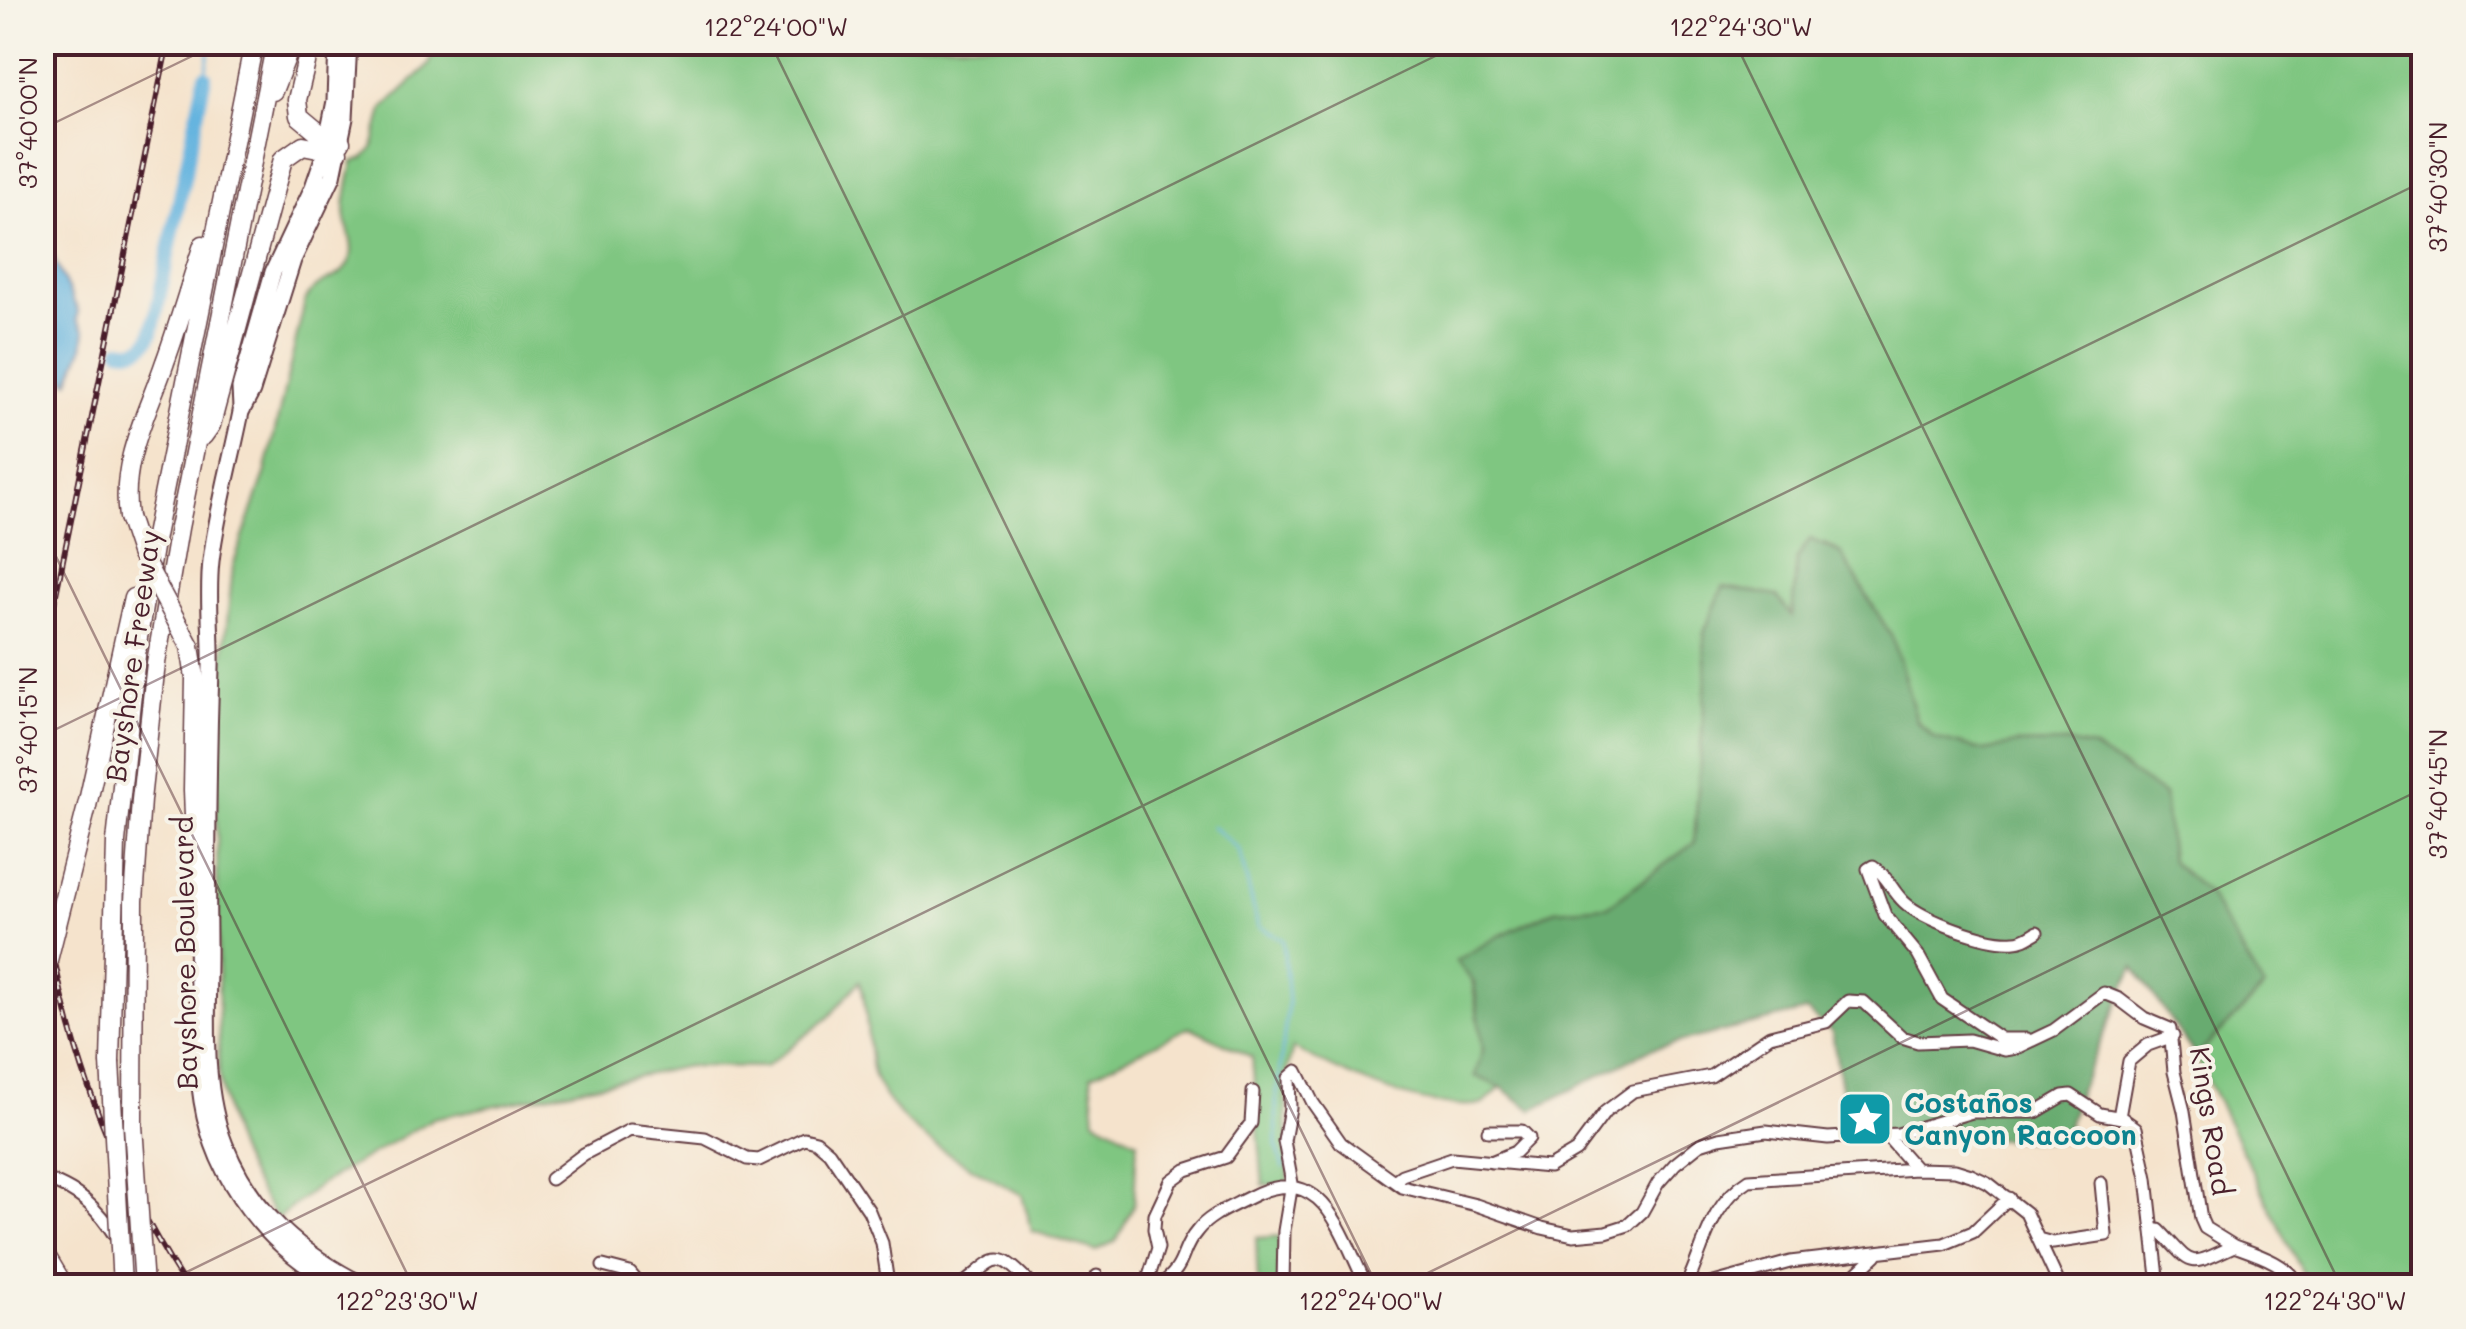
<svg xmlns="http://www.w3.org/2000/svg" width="2466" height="1329" font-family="Mali,sans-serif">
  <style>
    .green { fill: #7fc681; stroke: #647256; stroke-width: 2.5 }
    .forest { fill: #67ab6f; stroke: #58654d; stroke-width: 2.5 }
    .water { fill: #65b4df; stroke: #586a85; stroke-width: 2.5 }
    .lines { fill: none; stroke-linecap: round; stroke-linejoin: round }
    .stream { stroke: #65b4df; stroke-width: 2.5 }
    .river { stroke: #65b4df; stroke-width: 14 }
    .minor-casing { stroke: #643c43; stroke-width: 15 }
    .major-casing { stroke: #643c43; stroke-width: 19 }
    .highway-casing { stroke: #643c43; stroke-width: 21 }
    .minor { stroke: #fff; stroke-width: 11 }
    .major { stroke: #fff; stroke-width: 15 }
    .highway { stroke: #fff; stroke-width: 18 }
    .rail-casing { stroke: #4a1f2b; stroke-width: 6 }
    .rail { stroke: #f7f3e8; stroke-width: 2.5; stroke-dasharray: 8; stroke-linecap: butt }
    .highway-bridge-casing { stroke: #643c43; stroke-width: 21; stroke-linecap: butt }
    .highway-bridge { stroke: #fff; stroke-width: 18 }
    .ticks { fill: none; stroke: #4a1f2b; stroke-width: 2.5; stroke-opacity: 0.45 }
    .labels { text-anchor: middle; stroke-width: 8; stroke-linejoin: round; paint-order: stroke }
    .street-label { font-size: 28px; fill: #4a1f2b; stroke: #f7f3e8 }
    .culture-label { font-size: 28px; font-weight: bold; fill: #0d838f; stroke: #f7f3e8; text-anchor: start }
    .neatline { fill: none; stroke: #4a1f2b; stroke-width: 4 }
    .ticks-label { font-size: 25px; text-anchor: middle; fill: #4a1f2b }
  </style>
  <rect width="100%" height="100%" fill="#f7f3e8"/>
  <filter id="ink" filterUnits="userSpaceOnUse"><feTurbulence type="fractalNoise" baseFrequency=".01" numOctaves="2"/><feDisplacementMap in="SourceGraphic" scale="20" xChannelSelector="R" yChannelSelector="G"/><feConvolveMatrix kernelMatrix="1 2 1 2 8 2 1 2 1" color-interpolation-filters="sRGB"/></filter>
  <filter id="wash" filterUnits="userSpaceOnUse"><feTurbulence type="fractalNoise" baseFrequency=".0048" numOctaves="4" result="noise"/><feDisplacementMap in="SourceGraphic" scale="40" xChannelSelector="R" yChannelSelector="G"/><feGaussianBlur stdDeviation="2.25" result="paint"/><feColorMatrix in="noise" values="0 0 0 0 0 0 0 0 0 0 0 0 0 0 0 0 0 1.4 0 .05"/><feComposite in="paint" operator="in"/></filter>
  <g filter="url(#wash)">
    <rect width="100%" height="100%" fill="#f5e3cc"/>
    <path class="green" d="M 437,43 L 2423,43 L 2423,1286 L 2309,1286 L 2196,1057 L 2264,988 L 2207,893 L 2171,862 L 2164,795 L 2069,743 L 2016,744 L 1986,751 L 1934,738 L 1917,721 L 1893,639 L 1841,553 L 1824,543 L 1797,559 L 1792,617 L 1724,587 L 1704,633 L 1706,680 L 1695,843 L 1608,906 L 1555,910 L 1499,936 L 1456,961 L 1472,978 L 1483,1050 L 1501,1087 L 1484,1104 C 1424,1113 1345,1076 1293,1048 L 1285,1078 L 1289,1184 L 1263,1186 L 1252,1057 L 1190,1027 L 1091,1075 L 1095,1119 L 1137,1141 L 1134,1204 L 1116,1241 L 1095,1251 L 1032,1231 L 1022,1195 C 971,1166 904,1137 876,1081 C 866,1061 869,1007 860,981 L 828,1018 L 765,1067 L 688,1066 L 434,1118 L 319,1185 L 277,1219 C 240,1165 228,1137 219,1072 L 216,727 L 233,566 L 265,474 L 305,301 C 319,276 335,284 347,266 C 359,249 345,229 345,211 C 345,195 350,178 353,162 L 364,158 L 373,148 L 383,109 L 429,65 Z
      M 1280,1236 L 1278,1286 L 1258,1286 L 1256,1238 Z"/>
    <path class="forest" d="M 1810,539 L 1841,553 L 1893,639 L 1917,721 L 1934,738 L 1986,751 L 2015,744 L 2069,743 L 2093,748 L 2164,795 L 2171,862 L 2207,893 L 2264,988 L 2196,1057 L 2134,967 L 2078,1093 L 2063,1142 L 1848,1131 L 1832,1032 L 1806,1011 L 1651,1049 L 1532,1110 L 1501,1087 L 1475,1076 L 1483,1050 L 1474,983 L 1456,961 L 1499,936 L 1555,910 L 1608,906 L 1694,843 L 1706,680 L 1704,633 L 1723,587 L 1777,596 L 1792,616 L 1797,559 Z"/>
    <path class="water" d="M 43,235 L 78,311 L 77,320 L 85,331 L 83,348 L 69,382 L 62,375 L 43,380 Z"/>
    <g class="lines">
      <path class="stream" d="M 205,76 L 211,42
        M 1212,826 L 1239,850 L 1258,926 L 1283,940 L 1288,1003 L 1276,1100 L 1277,1145 L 1283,1168"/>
      <path class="river" d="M 120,349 C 137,352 145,349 152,333 L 205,76"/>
    </g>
  </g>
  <g filter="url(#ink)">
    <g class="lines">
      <g class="minor-casing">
        <path id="minor" d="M 2027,1039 L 2001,1039 L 1942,999 L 1918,955 L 1885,915 L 1868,869 L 1873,866 C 1887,875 1892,891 1904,902 C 1923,920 1989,944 2015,941 C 2024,941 2030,936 2037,932
          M 2119,1117 L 2129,1061 L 2148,1045 L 2173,1036
          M 1488,1131 L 1522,1131 L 1529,1138 L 1515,1152 L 1491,1162
          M 1885,1134 L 1916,1169
          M 42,1178 C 101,1197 110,1232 142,1279
          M 551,1179 L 584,1154 L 630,1130 L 705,1138 L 747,1159 L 759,1160 L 804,1138 L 816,1141 L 829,1152 L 869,1211 L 882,1243 L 887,1277 L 893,1286
          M 1394,1181 L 1402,1175 L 1452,1158 L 1549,1167 L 1576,1151 L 1605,1112 L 1633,1091 L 1711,1076 L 1770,1036 L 1826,1022 L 1848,1001 L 1864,1002 L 1902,1037 L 1918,1042 L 1969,1040 L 2004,1050 L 2016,1048 L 2054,1030 L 2104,993 L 2119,999 L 2144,1018 L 2170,1029 L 2174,1072 L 2184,1111 L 2201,1219 L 2205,1228 L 2234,1246
          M 2153,1231 L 2159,1230 C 2194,1266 2185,1269 2234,1246 C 2256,1254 2290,1264 2298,1286
          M 2038,1239 L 2053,1243 L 2106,1235 L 2101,1183
          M 603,1266 L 630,1273 L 641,1286
          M 961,1286 C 1000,1255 995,1248 1033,1286
          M 1093,1286 L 1097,1276
          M 1146,1286 L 1158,1248 L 1154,1229 L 1155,1215 L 1171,1181 L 1186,1170 L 1226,1157 L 1251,1123 L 1253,1092
          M 1159,1286 C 1189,1264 1178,1253 1197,1231 C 1209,1215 1231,1207 1248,1198 C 1324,1157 1341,1236 1367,1286
          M 1283,1286 L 1284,1231 L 1292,1183 L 1284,1141 L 1290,1108 L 1289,1078 L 1297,1071 L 1313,1103 L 1341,1143 L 1402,1187 L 1476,1205 L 1542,1228 L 1573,1235 L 1606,1232 L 1628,1225 L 1642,1212 L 1658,1183 L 1675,1164 L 1700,1144 L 1719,1138 L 1766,1131 L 1828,1138 L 1898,1134 L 1972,1112 L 2036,1112 L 2063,1096 L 2071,1095 L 2100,1114 L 2122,1118 L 2136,1128 L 2147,1178 L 2159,1286
          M 1332,1286 L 1367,1286
          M 1686,1286 C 1705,1247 1709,1205 1749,1180 L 1916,1169 L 1955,1170 L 1971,1175 L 1988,1183 L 2026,1213 L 2060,1286
          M 1703,1286 L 1790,1262 L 1944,1244 L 1973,1232 L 2009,1198
          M 1843,1286 L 1876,1255"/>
      </g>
      <g class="major-casing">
        <path id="major" d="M 349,42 L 345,118 L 333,176 L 293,260 L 252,391 L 241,412 C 231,462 217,511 211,561 C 207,597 212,632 211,668 C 208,759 207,850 208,941 C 209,1007 200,1082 225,1145 C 252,1213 301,1254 365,1286
          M 241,408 L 240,388 L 273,272 L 313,187 L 324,155 L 335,101 L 337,42
          M 197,887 C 196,925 198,964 198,1002 C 198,1035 197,1069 202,1101 C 215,1181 268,1248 339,1285"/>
      </g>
      <g class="highway-casing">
        <path id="highway" d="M 311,42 L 297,100 L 299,116 L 323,136 L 341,142
          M 273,91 L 292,42
          M 203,436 L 211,425 L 216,406 L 283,159 L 303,145 L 338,152
          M 128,517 C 120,460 147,415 165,362 C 179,324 190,284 203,245
          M 190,646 L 195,678 L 193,790 L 197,897
          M 87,806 L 133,598
          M 110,1062 L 116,842 L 138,637 L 155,536 L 254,42
          M 133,1125 L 134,901 L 141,800 L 156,663 L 179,528 L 276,42
          M 42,1249 L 64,1286"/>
      </g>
      <use href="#minor" class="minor"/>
      <use href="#major" class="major"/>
      <use href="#highway" class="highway"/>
      <g class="rail-casing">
        <path id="rail" d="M 42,690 L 52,614 L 168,42
          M 42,874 C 56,1020 106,1163 186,1286"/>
      </g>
      <use href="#rail" class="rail"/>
      <g class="highway-bridge-casing">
        <path id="highway-bridge" d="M 128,517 L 140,553 L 190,646
          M 42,984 L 87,806
          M 110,1062 L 122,1286
          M 133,1125 L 144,1286"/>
      </g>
      <use href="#highway-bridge" class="highway-bridge"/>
    </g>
  </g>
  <path class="ticks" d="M 770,42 L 1377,1286M 1735,42 L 2341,1286M 42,129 L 221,42M 42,528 L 413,1286M 42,736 L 1464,42M 158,1286 L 2424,181M 1401,1286 L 2424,788"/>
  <defs>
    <g id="sight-square" transform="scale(2.875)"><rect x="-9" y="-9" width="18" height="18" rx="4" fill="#0f9aa8" stroke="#f7f3e8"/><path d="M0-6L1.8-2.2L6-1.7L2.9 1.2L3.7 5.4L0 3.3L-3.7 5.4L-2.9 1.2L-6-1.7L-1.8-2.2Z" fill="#fff"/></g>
  </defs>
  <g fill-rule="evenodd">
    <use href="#sight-square" x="1865" y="1119"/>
  </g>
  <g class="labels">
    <g class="street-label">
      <text transform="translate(133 656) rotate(-82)" y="10">Bayshore Freeway</text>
      <text transform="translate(185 953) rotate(-91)" y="10">Bayshore Boulevard</text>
      <text transform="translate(2211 1121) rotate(81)" y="10">Kings Road</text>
    </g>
    <g class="culture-label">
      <text x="1904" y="1113">Costaños<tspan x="1904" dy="32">Canyon Raccoon</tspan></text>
    </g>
  </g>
  <rect width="2466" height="1329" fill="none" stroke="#f7f3e8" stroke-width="110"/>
  <rect x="55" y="55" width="2356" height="1219" class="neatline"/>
  <g class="ticks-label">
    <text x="776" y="36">122°24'00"W</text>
    <text x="1741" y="36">122°24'30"W</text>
    <text transform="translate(28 123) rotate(-90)" y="9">37°40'00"N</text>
    <text transform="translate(2438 187) rotate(-90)" y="9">37°40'30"N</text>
    <text transform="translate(28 730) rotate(-90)" y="9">37°40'15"N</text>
    <text transform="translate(2438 794) rotate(-90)" y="9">37°40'45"N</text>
    <text x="407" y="1310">122°23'30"W</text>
    <text x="1371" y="1310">122°24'00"W</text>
    <text x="2335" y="1310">122°24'30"W</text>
  </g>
</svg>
